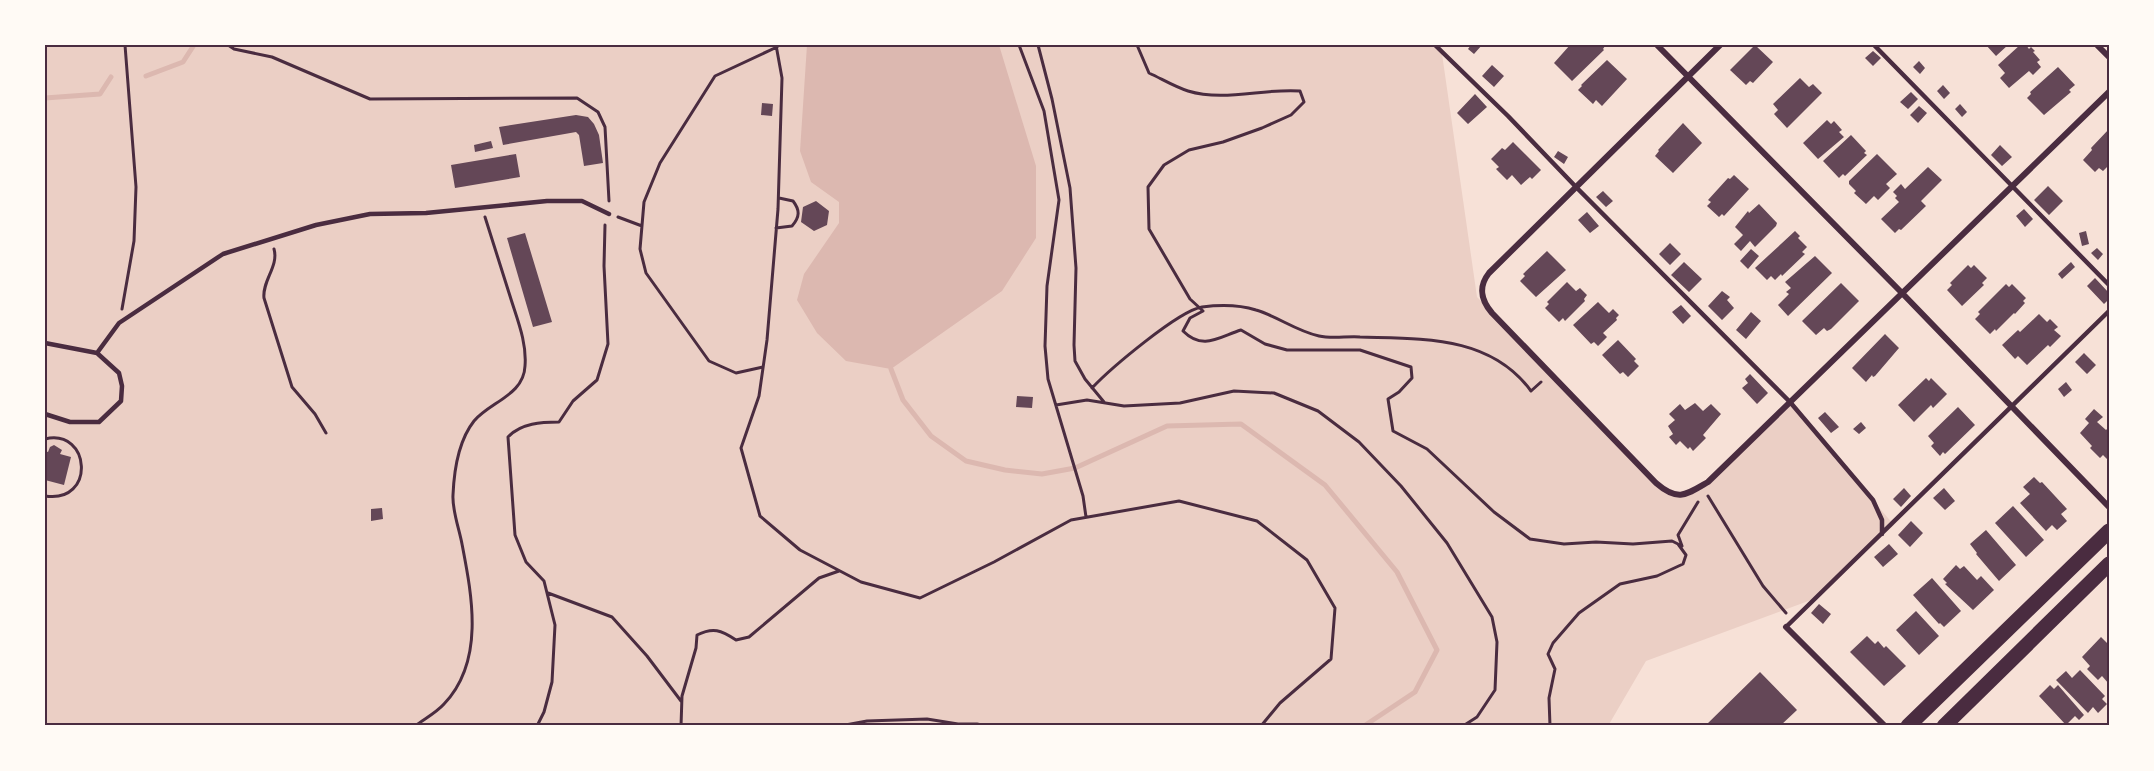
<svg xmlns="http://www.w3.org/2000/svg" width="2154" height="771" font-family="Barlow,sans-serif">
  <style>
    .green { fill: #ebcfc5 }
    .water { fill: #dcb8b0 }
    .lines { fill: none; stroke-linecap: round; stroke-linejoin: round }
    .stream { stroke: #dcb8b0; stroke-width: 5 }
    .building { fill: #644757 }
    .path { stroke: #4a2c40; stroke-width: 3 }
    .service { stroke: #4a2c40; stroke-width: 4.5 }
    .minor { stroke: #4a2c40; stroke-width: 6 }
    .primary { stroke: #4a2c40; stroke-width: 15 }
    .neatline { fill: none; stroke: #4a2c40; stroke-width: 2 }
  </style>
  <rect width="100%" height="100%" fill="#f7e1d7"/>
  <path class="green" d="M 45,45 L 1438,45 L 1441,47 L 1477,297 L 1660,486 L 1679,494 L 1700,485 L 1790,404 L 1894,525 L 1811,600 L 1646,661 L 1608,726 L 45,726 Z"/>
  <path class="water" d="M 807,45 L 999,45 L 1036,166 L 1036,238 L 1002,291 L 891,369 L 846,361 L 817,333 L 797,300 L 804,274 L 839,223 L 839,202 L 811,182 L 800,151 Z"/>
  <g class="lines">
    <path class="stream" d="M 146,76 L 183,62 L 194,45
      M 45,98 L 100,94 L 111,77
      M 891,369 L 903,400 L 931,436 L 966,461 L 1005,470 L 1042,474 L 1075,468 L 1167,426 L 1241,424 L 1325,485 L 1397,572 L 1437,650 L 1415,692 L 1364,726"/>
  </g>
  <path class="building" d="M 1471,45 L 1482,45 L 1474,54 L 1468,49 Z
    M 1570,45 L 1605,46 L 1603,49 L 1604,50 L 1572,81 L 1554,63 Z
    M 1755,45 L 1773,62 L 1753,83 L 1750,81 L 1746,85 L 1730,70 Z
    M 1986,45 L 2008,45 L 1996,56 Z
    M 2020,45 L 2026,45 L 2029,49 L 2031,47 L 2035,51 L 2033,52 L 2040,60 L 2037,62 L 2041,67 L 2033,75 L 2029,71 L 2009,88 L 2000,78 L 2005,73 L 1998,65 Z
    M 1873,51 L 1881,58 L 1873,66 L 1865,58 Z
    M 1607,60 L 1627,79 L 1602,106 L 1596,100 L 1593,104 L 1578,90 L 1582,86 L 1581,85 Z
    M 1919,61 L 1925,68 L 1920,74 L 1913,67 Z
    M 1492,65 L 1504,76 L 1494,87 L 1482,76 Z
    M 2058,67 L 2075,85 L 2069,90 L 2071,92 L 2044,115 L 2027,98 L 2031,94 L 2030,92 Z
    M 1800,78 L 1809,87 L 1813,84 L 1822,93 L 1787,128 L 1774,114 L 1778,110 L 1773,104 Z
    M 1943,85 L 1950,93 L 1944,99 L 1937,91 Z
    M 1911,92 L 1918,99 L 1908,109 L 1900,102 Z
    M 1475,94 L 1487,107 L 1468,124 L 1457,113 Z
    M 762,103 L 773,104 L 772,116 L 761,115 Z
    M 1960,104 L 1967,112 L 1962,117 L 1955,109 Z
    M 1919,106 L 1927,113 L 1918,123 L 1910,115 Z
    M 576,115 L 588,117 L 594,124 L 599,135 L 603,163 L 584,166 L 579,135 L 576,132 L 503,145 L 499,127 Z
    M 1827,120 L 1831,124 L 1834,121 L 1842,130 L 1839,132 L 1844,137 L 1818,159 L 1803,143 Z
    M 1683,123 L 1702,143 L 1673,173 L 1655,156 L 1659,151 L 1658,150 Z
    M 2109,129 L 2109,165 L 2103,171 L 2099,168 L 2095,172 L 2083,160 L 2092,150 L 2091,148 Z
    M 1851,135 L 1866,151 L 1864,153 L 1867,155 L 1845,176 L 1843,174 L 1839,178 L 1823,161 Z
    M 491,141 L 493,148 L 475,152 L 474,145 Z
    M 1513,142 L 1541,170 L 1532,179 L 1530,177 L 1521,185 L 1512,175 L 1507,180 L 1496,169 L 1499,167 L 1491,159 L 1502,148 L 1505,150 Z
    M 2000,145 L 2012,157 L 2002,166 L 1991,155 Z
    M 1558,151 L 1568,157 L 1564,164 L 1554,157 Z
    M 516,154 L 520,177 L 455,188 L 451,165 Z
    M 1877,154 L 1897,174 L 1886,184 L 1890,188 L 1878,200 L 1874,196 L 1866,204 L 1854,193 L 1856,191 L 1849,184 L 1849,181 Z
    M 1928,167 L 1942,180 L 1921,201 L 1926,206 L 1901,230 L 1899,229 L 1895,233 L 1881,219 L 1899,202 L 1895,198 L 1897,196 L 1893,192 L 1901,184 L 1905,189 Z
    M 1734,175 L 1749,189 L 1724,216 L 1722,214 L 1719,217 L 1707,206 L 1711,202 L 1708,200 L 1728,178 L 1730,179 Z
    M 2048,186 L 2063,201 L 2049,215 L 2034,200 Z
    M 1603,191 L 1613,201 L 1606,207 L 1596,197 Z
    M 816,201 L 829,211 L 827,225 L 814,231 L 801,222 L 803,207 Z
    M 1759,204 L 1777,223 L 1776,226 L 1755,247 L 1750,241 L 1741,251 L 1734,244 L 1743,235 L 1735,227 L 1748,211 L 1749,213 Z
    M 2024,209 L 2033,219 L 2025,227 L 2016,216 Z
    M 1587,212 L 1599,226 L 1590,233 L 1578,220 Z
    M 1795,231 L 1800,236 L 1798,238 L 1807,247 L 1802,252 L 1805,254 L 1782,276 L 1781,274 L 1775,280 L 1771,276 L 1767,280 L 1755,268 Z
    M 2086,231 L 2089,244 L 2082,246 L 2079,233 Z
    M 525,233 L 552,322 L 533,327 L 507,238 Z
    M 1670,243 L 1681,254 L 1670,265 L 1659,254 Z
    M 2097,248 L 2103,254 L 2098,260 L 2091,253 Z
    M 1751,249 L 1759,256 L 1748,269 L 1740,261 Z
    M 1547,251 L 1566,270 L 1536,297 L 1520,281 L 1525,276 L 1523,274 Z
    M 1815,256 L 1832,273 L 1788,316 L 1778,305 L 1789,294 L 1786,292 L 1791,288 L 1785,282 Z
    M 1684,262 L 1702,279 L 1689,292 L 1671,275 Z
    M 2071,262 L 2075,267 L 2062,279 L 2058,274 Z
    M 1968,265 L 1971,268 L 1974,265 L 1987,278 L 1982,283 L 1984,285 L 1962,306 L 1947,290 L 1952,285 L 1950,283 Z
    M 2095,278 L 2109,293 L 2109,299 L 2104,304 L 2087,286 Z
    M 1567,282 L 1576,291 L 1580,288 L 1587,295 L 1584,299 L 1585,301 L 1565,321 L 1563,318 L 1559,322 L 1545,308 L 1549,304 L 1547,302 Z
    M 1841,283 L 1859,301 L 1831,329 L 1827,331 L 1824,328 L 1816,335 L 1802,321 Z
    M 2006,284 L 2009,287 L 2012,284 L 2026,298 L 2023,301 L 2025,303 L 2015,314 L 2014,313 L 1996,331 L 1995,329 L 1990,334 L 1975,319 L 1980,314 L 1978,312 Z
    M 1722,291 L 1730,297 L 1727,300 L 1734,308 L 1722,320 L 1708,306 Z
    M 1598,302 L 1609,313 L 1613,309 L 1619,315 L 1616,318 L 1617,320 L 1603,333 L 1607,337 L 1598,346 L 1594,342 L 1591,344 L 1573,325 Z
    M 1681,305 L 1691,316 L 1683,324 L 1672,312 Z
    M 1751,312 L 1761,321 L 1746,339 L 1736,330 Z
    M 2039,314 L 2047,322 L 2050,319 L 2058,327 L 2054,330 L 2061,336 L 2050,347 L 2048,345 L 2027,365 L 2018,356 L 2015,359 L 2002,345 L 2018,330 L 2020,332 Z
    M 1885,334 L 1899,348 L 1875,376 L 1873,377 L 1872,375 L 1866,382 L 1852,368 Z
    M 1618,340 L 1636,359 L 1634,361 L 1639,366 L 1628,377 L 1623,372 L 1620,374 L 1602,355 Z
    M 2084,353 L 2096,365 L 2087,374 L 2075,362 Z
    M 1750,374 L 1768,393 L 1757,404 L 1742,388 L 1748,383 L 1745,379 Z
    M 1926,378 L 1929,381 L 1931,378 L 1947,394 L 1933,408 L 1931,405 L 1914,422 L 1898,405 Z
    M 2066,382 L 2072,390 L 2064,397 L 2058,389 Z
    M 1017,396 L 1033,397 L 1032,408 L 1016,407 Z
    M 1695,403 L 1703,411 L 1711,404 L 1721,414 L 1703,435 L 1706,438 L 1693,451 L 1690,447 L 1688,449 L 1680,441 L 1676,445 L 1669,437 L 1673,434 L 1668,426 L 1675,420 L 1669,414 L 1680,404 L 1685,410 Z
    M 1958,407 L 1975,425 L 1945,454 L 1943,452 L 1940,456 L 1931,446 L 1934,443 L 1928,436 Z
    M 2094,409 L 2103,417 L 2097,422 L 2106,430 L 2109,427 L 2109,461 L 2103,455 L 2100,458 L 2090,448 L 2092,446 L 2080,433 L 2089,423 L 2085,419 Z
    M 1825,412 L 1839,427 L 1831,433 L 1818,418 Z
    M 1861,422 L 1866,428 L 1859,434 L 1853,429 Z
    M 54,445 L 62,450 L 60,454 L 71,457 L 64,485 L 45,480 L 45,451 L 48,452 L 50,447 Z
    M 2034,477 L 2040,483 L 2042,482 L 2067,509 L 2061,514 L 2067,521 L 2057,530 L 2052,525 L 2046,531 L 2020,503 L 2030,494 L 2023,487 Z
    M 1904,488 L 1911,496 L 1901,507 L 1893,499 Z
    M 1944,488 L 1955,501 L 1945,510 L 1933,498 Z
    M 2013,506 L 2044,540 L 2026,557 L 1995,523 Z
    M 382,508 L 383,519 L 371,521 L 371,509 Z
    M 1911,521 L 1923,533 L 1910,547 L 1898,535 Z
    M 1986,530 L 2016,565 L 1999,581 L 1976,554 L 1977,553 L 1970,544 Z
    M 1889,544 L 1898,554 L 1883,567 L 1874,557 Z
    M 1956,565 L 1960,569 L 1964,566 L 1977,580 L 1981,576 L 1994,590 L 1973,610 L 1945,584 L 1947,583 L 1943,579 Z
    M 1932,578 L 1961,611 L 1944,627 L 1940,623 L 1939,624 L 1913,595 Z
    M 1819,604 L 1831,614 L 1823,624 L 1811,613 Z
    M 1916,611 L 1939,636 L 1919,655 L 1896,630 Z
    M 1867,636 L 1875,644 L 1878,641 L 1884,648 L 1886,646 L 1906,666 L 1884,686 L 1850,652 Z
    M 2101,637 L 2109,645 L 2109,684 L 2102,676 L 2098,680 L 2087,669 L 2090,666 L 2082,657 Z
    M 2080,670 L 2105,696 L 2102,699 L 2107,704 L 2098,713 L 2093,707 L 2088,713 L 2056,680 L 2066,671 L 2072,678 Z
    M 1760,672 L 1797,710 L 1780,726 L 1705,726 Z
    M 2050,685 L 2054,689 L 2058,685 L 2084,715 L 2079,720 L 2075,716 L 2066,725 L 2039,696 Z"/>
  <g class="lines">
    <path class="path" d="M 228,45 L 234,49 L 272,57 L 370,99 L 577,98 L 598,112 L 605,127 L 609,201
      M 776,45 L 782,78 L 778,209 L 767,340 L 759,396 L 741,448 L 760,516 L 800,550 L 861,582 L 920,598 L 994,562 L 1071,520 L 1179,501 L 1257,521 L 1307,560 L 1335,608 L 1331,659 L 1280,703 L 1261,726
      M 1019,45 L 1044,111 L 1059,200 L 1047,286 L 1045,346 L 1048,379 L 1083,496 L 1086,517
      M 1038,45 L 1052,99 L 1070,188 L 1076,268 L 1074,345 L 1075,361 L 1085,379 L 1104,402
      M 1137,45 L 1149,73 C 1162,79 1175,87 1188,91 C 1224,102 1264,88 1300,91 L 1304,102 L 1291,115 L 1262,128 L 1223,142 L 1189,150 L 1164,165 L 1148,187 L 1149,229 L 1190,299 L 1203,311 L 1190,318 L 1183,331 C 1203,351 1219,337 1241,330 L 1265,344 L 1287,350 L 1360,350 L 1411,367 L 1412,378 L 1399,392 L 1388,399 L 1393,431 L 1427,449 L 1494,512 L 1530,539 L 1564,544 L 1596,542 L 1633,544 L 1672,541 L 1678,544 L 1686,555 L 1683,564 L 1657,576 L 1620,584 L 1579,613 L 1553,643 L 1548,654 L 1555,669 L 1549,698 L 1550,726
      M 618,217 L 642,226
      M 776,228 L 792,226 C 800,217 800,210 793,201 L 779,198
      M 274,249 C 279,266 262,281 264,298 L 292,387 L 315,414 L 326,433
      M 122,309 L 134,241 L 136,187 L 125,45
      M 763,367 L 736,373 L 709,361 L 646,273 L 640,249 L 644,202 L 660,163 L 715,76 L 777,47
      M 1092,388 C 1110,369 1178,311 1202,307 C 1218,305 1240,305 1256,310 C 1277,316 1296,331 1319,336 C 1332,339 1347,336 1360,337 C 1422,339 1490,335 1531,391 L 1541,382
      M 1056,405 L 1087,400 L 1124,406 L 1180,403 L 1234,391 L 1274,393 L 1318,411 L 1359,442 L 1401,486 L 1447,543 L 1492,617 L 1497,642 L 1495,690 L 1477,717 L 1463,726
      M 45,439 C 91,428 96,504 45,496
      M 1708,496 L 1763,586 L 1786,613
      M 1682,546 L 1678,535 L 1698,502
      M 548,593 L 612,617 L 647,656 L 681,701
      M 977,724 L 986,726
      M 415,726 C 424,719 436,713 444,704 C 485,661 472,596 462,544 C 459,528 452,510 453,495 C 454,471 459,440 474,421 C 490,402 524,395 525,366 C 527,342 517,319 510,296 C 502,270 493,243 485,217
      M 537,726 L 544,712 L 552,682 L 555,625 L 544,581 L 526,562 L 515,535 L 508,437 C 521,423 542,422 559,422 L 573,401 L 597,380 L 608,344 L 604,266 L 605,225
      M 681,726 L 682,696 L 696,648 L 697,635 C 713,627 721,630 736,640 L 749,637 L 819,578 L 839,571
      M 840,726 L 867,721 L 927,719 L 958,724 L 976,724 L 977,726"/>
    <path class="service" d="M 1435,45 L 1508,116 L 1576,187 L 1790,402 L 1873,500 L 1882,520 L 1882,534
      M 1874,45 L 2109,285
      M 45,343 L 97,353 L 119,373 L 122,386 L 121,401 L 99,422 L 70,422 L 45,414
      M 97,353 L 119,323 L 223,254 L 316,225 L 370,214 L 426,213 L 547,201 L 582,201 L 609,214
      M 1786,627 L 2109,311"/>
    <path class="minor" d="M 1657,45 L 1902,293 L 2109,507
      M 1720,45 L 1489,273 C 1478,287 1481,300 1492,313 L 1656,483 C 1678,502 1686,495 1708,482 L 2109,92
      M 2097,45 L 2109,57
      M 1786,627 L 1885,726"/>
    <path class="primary" d="M 1908,726 L 2109,531
      M 1944,726 L 2109,564"/>
  </g>
  <rect width="2154" height="771" fill="none" stroke="#fffaf5" stroke-width="93"/>
  <rect x="46" y="46" width="2062" height="678" class="neatline"/>
</svg>
